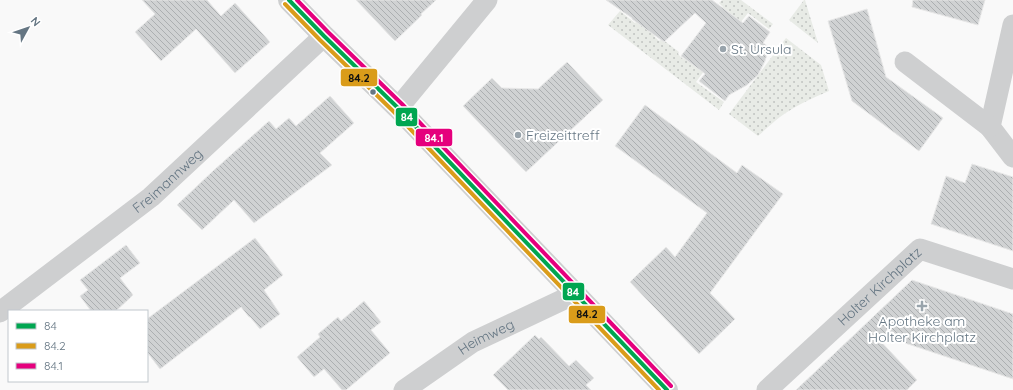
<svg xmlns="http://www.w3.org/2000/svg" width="1013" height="390" font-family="Quicksand,sans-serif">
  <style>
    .grass { fill: url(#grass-dots) }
    .building { fill: url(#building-back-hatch); stroke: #e8e8e8 }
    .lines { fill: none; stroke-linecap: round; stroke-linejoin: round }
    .minor { stroke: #cecfd0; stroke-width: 21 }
    .tertiary { stroke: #cecfd0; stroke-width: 22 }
    .bus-1-casing { stroke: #fff; stroke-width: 7 }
    .bus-2-casing { stroke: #fff; stroke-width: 7 }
    .bus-3-casing { stroke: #fff; stroke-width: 7 }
    .bus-1 { stroke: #00a651; stroke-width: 4 }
    .bus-2 { stroke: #da9c1a; stroke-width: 4 }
    .bus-3 { stroke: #e5007d; stroke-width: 4 }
    .poi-dot { fill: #99a4ac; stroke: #fff; stroke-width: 1.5 }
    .bus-dot { fill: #657683; stroke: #fff; stroke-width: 1.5 }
    .labels { text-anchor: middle; stroke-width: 4; stroke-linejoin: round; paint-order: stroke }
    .poi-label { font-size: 14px; fill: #657683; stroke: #fff; text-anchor: start }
    .street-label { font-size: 14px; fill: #657683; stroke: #fff }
    .line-badge { stroke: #fff; stroke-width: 1.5 }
    .badge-label { font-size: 11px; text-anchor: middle; font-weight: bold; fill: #fff }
    .pale-badge-label { font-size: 11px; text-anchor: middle; font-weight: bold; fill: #111 }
  </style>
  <defs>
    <pattern id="grass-dots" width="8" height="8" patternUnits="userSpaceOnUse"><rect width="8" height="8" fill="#e8ebe6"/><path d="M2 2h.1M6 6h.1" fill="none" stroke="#c0c3c0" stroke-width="1.8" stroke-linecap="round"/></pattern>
    <pattern id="building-back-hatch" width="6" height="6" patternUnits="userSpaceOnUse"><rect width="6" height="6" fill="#d0d2d3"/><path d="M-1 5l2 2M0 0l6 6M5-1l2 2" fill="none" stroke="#acafb1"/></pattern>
  </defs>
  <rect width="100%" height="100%" fill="#f9f9f9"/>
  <path class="grass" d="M 722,0 L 741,0 L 773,24 L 769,29 L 748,13 L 740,23 L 722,10 L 723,7 L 719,3 Z
    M 804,0 L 805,0 L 818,43 L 789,20 Z
    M 620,11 L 635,23 L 638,20 L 656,34 L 654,36 L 659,41 L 662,39 L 679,52 L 678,54 L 683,59 L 686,57 L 704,71 L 696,82 L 724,102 L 719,110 L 608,25 Z
    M 786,38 L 821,65 L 829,91 C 812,98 795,106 780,117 C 772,123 765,130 758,136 L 729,114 Z"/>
  <path class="building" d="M 142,0 L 207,0 L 221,16 L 235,3 L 270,42 L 235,73 L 196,29 L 161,61 L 135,32 L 155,14 Z
    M 356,0 L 436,0 L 421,14 L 422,15 L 395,41 Z
    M 606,0 L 712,0 L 743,23 L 749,16 L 770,32 L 763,43 L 769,47 L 765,61 L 758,75 L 747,85 L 729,95 L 725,101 L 699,81 L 705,74 L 704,73 L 681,56 L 706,23 L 695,13 L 664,42 L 632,19 L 632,18 Z
    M 913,0 L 985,0 L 978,25 L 912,7 Z
    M 867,9 L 886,77 L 943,118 L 919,151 L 852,101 L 828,21 Z
    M 567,62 L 603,100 L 526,172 L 463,106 L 492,78 L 502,88 L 538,89 Z
    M 330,96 L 354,123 L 320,153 L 332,165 L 254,223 L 234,200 L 202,230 L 177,205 L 213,171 L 269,121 L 276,129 L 289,118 L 296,126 Z
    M 645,105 L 737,173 L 742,165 L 783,194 L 710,293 L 735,319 L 699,354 L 630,282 L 666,247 L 675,257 L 707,213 L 615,146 Z
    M 972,164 L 1013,177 L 1013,251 L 931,224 L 946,176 L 965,183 Z
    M 255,238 L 283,275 L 264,290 L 280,314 L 260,329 L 250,317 L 249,317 L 241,307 L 160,369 L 147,352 L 147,319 Z
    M 126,245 L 140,263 L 120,278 L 133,295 L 116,311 L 91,311 L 80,296 L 88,290 L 80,280 Z
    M 912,280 L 1013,314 L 1013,379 L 872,332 L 917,380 L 907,390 L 796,390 Z
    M 364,301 L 381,322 L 371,330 L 390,353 L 346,390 L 342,390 L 324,369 L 314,377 L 297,357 L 320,337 L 318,334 L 338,317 L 341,321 Z
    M 535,335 L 539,339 L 541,337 L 569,366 L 576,360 L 594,378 L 586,385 L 591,390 L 508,390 L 493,375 Z"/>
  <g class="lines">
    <g class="minor">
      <path d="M 1013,25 L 990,127 L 1013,157"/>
      <path d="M 905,62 L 990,127"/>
      <path d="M 398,108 L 487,0"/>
      <path id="s1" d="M 0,312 L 151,197 L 324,36"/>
      <path id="s2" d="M 404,390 L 473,342 L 575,294"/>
      <path id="s3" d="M 767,390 L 920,249 L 1013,279"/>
    </g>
    <path class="tertiary" d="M 289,0 L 324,36 L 398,108 L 667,390"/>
    <g class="bus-1-casing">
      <path id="bus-1" d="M 289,0 L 324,36 L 398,108 L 667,390"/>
    </g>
    <g class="bus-2-casing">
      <path id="bus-2" d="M 285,4 L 320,40 L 394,112 L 659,390"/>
    </g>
    <g class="bus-3-casing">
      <path id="bus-3" d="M 297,0 L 328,32 L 402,104 L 671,386"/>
    </g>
    <use href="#bus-1" class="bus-1"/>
    <use href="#bus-2" class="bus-2"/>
    <use href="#bus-3" class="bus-3"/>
  </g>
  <g class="poi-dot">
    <circle cx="723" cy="49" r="4"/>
    <circle cx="518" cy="135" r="4"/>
    <path d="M920 300h4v4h4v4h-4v4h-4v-4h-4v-4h4z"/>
  </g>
  <circle class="bus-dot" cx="373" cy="92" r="3.5"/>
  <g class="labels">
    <g class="poi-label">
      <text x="731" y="54">St. Ursula</text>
      <text x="526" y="140">Freizeittreff</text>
      <text x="922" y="326" text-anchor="middle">Apotheke am<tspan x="922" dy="16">Holter Kirchplatz</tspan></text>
    </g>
    <g class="street-label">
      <text dy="5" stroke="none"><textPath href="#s1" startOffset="213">Freimannweg</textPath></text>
      <text dy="5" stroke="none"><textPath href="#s3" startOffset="153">Holter Kirchplatz</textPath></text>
      <text dy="5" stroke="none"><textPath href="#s2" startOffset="98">Heimweg</textPath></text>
    </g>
  </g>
  <g class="line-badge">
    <rect x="340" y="68" width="38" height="19" rx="4" fill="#da9c1a"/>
    <rect x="395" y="107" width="23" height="20" rx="4" fill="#00a651"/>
    <rect x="415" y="128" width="38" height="19" rx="4" fill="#e5007d"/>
    <rect x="562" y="282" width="23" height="19" rx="4" fill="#00a651"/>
    <rect x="568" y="305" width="38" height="19" rx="4" fill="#da9c1a"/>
  </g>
  <g class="badge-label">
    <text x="407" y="121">84</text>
    <text x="434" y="142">84.1</text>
    <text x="573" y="296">84</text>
  </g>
  <g class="pale-badge-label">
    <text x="359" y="82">84.2</text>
    <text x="587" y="318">84.2</text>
  </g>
  <rect x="8" y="310" width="140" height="72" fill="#ffffff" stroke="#c1c8cd"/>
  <rect x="16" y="323" width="20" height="6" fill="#00a651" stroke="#c1c8cd"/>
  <text x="44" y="330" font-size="12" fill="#657683">84</text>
  <rect x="16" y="343" width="20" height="6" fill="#da9c1a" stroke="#c1c8cd"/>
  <text x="44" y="350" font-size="12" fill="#657683">84.2</text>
  <rect x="16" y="363" width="20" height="6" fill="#e5007d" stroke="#c1c8cd"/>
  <text x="44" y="370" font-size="12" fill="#657683">84.1</text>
  <g transform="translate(28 28) rotate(50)" stroke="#ffffff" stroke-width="3" paint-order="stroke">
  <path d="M0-3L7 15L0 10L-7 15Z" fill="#657683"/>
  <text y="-6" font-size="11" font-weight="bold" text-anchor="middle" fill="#657683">N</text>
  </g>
</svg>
